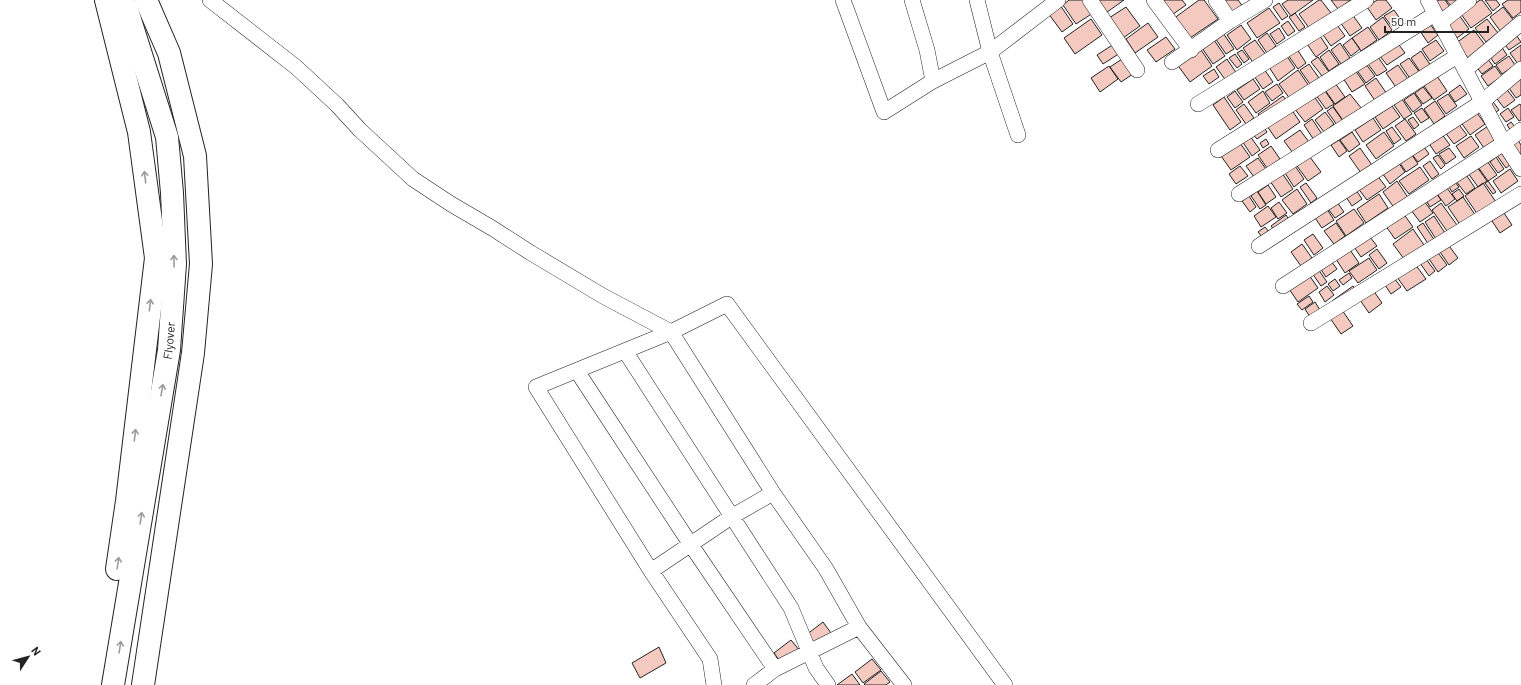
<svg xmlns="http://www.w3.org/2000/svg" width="1521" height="685" font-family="Barlow,sans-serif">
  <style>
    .building { fill: #f3c9c0; stroke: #222 }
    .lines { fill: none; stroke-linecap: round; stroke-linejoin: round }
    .minor-casing { stroke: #222; stroke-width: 16 }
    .highway-casing { stroke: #222; stroke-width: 24 }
    .minor { stroke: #fff; stroke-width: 15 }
    .highway { stroke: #fff; stroke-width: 22 }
    .oneway { stroke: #9c9c9c }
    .labels { text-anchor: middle; stroke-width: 3; stroke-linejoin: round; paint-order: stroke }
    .street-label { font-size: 12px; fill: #222; stroke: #fff }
  </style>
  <rect width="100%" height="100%" fill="#fff"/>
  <path class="building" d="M 1069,0 L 1083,0 L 1093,13 L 1076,24 L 1063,5 Z
    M 1093,0 L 1124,0 L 1103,15 Z
    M 1158,0 L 1182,0 L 1186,5 L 1169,17 Z
    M 1199,0 L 1204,0 L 1218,19 L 1187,40 L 1173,19 Z
    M 1220,0 L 1238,0 L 1244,8 L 1231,17 Z
    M 1288,0 L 1313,0 L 1291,16 L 1282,4 Z
    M 1319,0 L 1321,0 L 1331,13 L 1309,28 L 1299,14 Z
    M 1331,0 L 1351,0 L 1338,9 Z
    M 1377,0 L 1386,0 L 1392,8 L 1376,20 L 1367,7 Z
    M 1439,0 L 1445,0 L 1452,10 L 1445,15 L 1436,2 Z
    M 1446,0 L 1463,0 L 1453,8 Z
    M 1480,0 L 1482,0 L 1492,13 L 1471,28 L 1461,14 Z
    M 1485,0 L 1496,0 L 1500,5 L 1493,11 Z
    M 1508,0 L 1521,0 L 1521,12 L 1513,18 L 1502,4 Z
    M 1279,3 L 1288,16 L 1282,20 L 1273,7 Z
    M 1060,5 L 1073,24 L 1062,32 L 1048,13 Z
    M 1126,7 L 1140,26 L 1123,38 L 1109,18 Z
    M 1503,7 L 1515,22 L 1501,32 L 1490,17 Z
    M 1269,8 L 1280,23 L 1257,38 L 1247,23 Z
    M 1394,10 L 1401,20 L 1392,27 L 1384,16 Z
    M 1295,13 L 1305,27 L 1299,31 L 1289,17 Z
    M 1352,14 L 1362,28 L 1350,36 L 1340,22 Z
    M 1459,15 L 1469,29 L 1457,38 L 1447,25 Z
    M 1383,17 L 1392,30 L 1379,40 L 1370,27 Z
    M 1091,19 L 1102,35 L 1075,54 L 1064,38 Z
    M 1487,19 L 1498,33 L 1486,42 L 1475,28 Z
    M 1288,21 L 1295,31 L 1288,36 L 1281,26 Z
    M 1335,22 L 1345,36 L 1331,46 L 1321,32 Z
    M 1148,23 L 1158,37 L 1135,53 L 1126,39 Z
    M 1430,24 L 1438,35 L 1428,43 L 1420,31 Z
    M 1241,25 L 1251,39 L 1237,50 L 1227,35 Z
    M 1368,27 L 1377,40 L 1361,51 L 1352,38 Z
    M 1279,28 L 1285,38 L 1277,44 L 1270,34 Z
    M 1474,30 L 1485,45 L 1468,58 L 1456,43 Z
    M 1514,32 L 1521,42 L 1509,50 L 1502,41 Z
    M 1223,33 L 1234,49 L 1226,54 L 1215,38 Z
    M 1267,33 L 1276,46 L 1267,53 L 1258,40 Z
    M 1318,33 L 1328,48 L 1316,57 L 1305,41 Z
    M 1166,37 L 1175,49 L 1156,62 L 1147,50 Z
    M 1352,38 L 1360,49 L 1351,56 L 1343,45 Z
    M 1214,40 L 1225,56 L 1213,64 L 1202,48 Z
    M 1255,40 L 1266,55 L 1254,64 L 1243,48 Z
    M 1436,40 L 1444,51 L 1430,61 L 1422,49 Z
    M 1397,42 L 1405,53 L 1387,65 L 1379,55 Z
    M 1340,43 L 1350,58 L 1341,64 L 1331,50 Z
    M 1114,44 L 1120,53 L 1103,64 L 1097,55 Z
    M 1521,45 L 1521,62 L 1518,64 L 1510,53 Z
    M 1501,46 L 1507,55 L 1495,64 L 1488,54 Z
    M 1199,47 L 1212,66 L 1190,82 L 1176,63 Z
    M 1297,49 L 1306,63 L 1298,69 L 1288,55 Z
    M 1242,50 L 1249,59 L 1244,63 L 1237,53 Z
    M 1329,50 L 1339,64 L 1329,71 L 1320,57 Z
    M 1421,51 L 1431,66 L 1421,73 L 1411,58 Z
    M 1235,54 L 1242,64 L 1237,68 L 1229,58 Z
    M 1286,55 L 1295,68 L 1278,81 L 1269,67 Z
    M 1509,56 L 1515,65 L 1502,74 L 1496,65 Z
    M 1318,57 L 1329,72 L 1322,76 L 1311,62 Z
    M 1378,57 L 1387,70 L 1377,76 L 1368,64 Z
    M 1409,58 L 1420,73 L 1411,80 L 1400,64 Z
    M 1487,58 L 1493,66 L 1482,74 L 1475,65 Z
    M 1122,59 L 1133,74 L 1121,82 L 1110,67 Z
    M 1227,59 L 1237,74 L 1227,82 L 1216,67 Z
    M 1365,63 L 1375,76 L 1366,83 L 1356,69 Z
    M 1309,64 L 1319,78 L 1310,84 L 1300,70 Z
    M 1398,65 L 1410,82 L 1398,90 L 1386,73 Z
    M 1109,66 L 1118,79 L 1100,92 L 1091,78 Z
    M 1495,66 L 1502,76 L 1488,86 L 1481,76 Z
    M 1214,69 L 1219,77 L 1209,84 L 1203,76 Z
    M 1264,69 L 1273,82 L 1263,89 L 1254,76 Z
    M 1298,70 L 1309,86 L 1290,99 L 1279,84 Z
    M 1355,70 L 1365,84 L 1352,92 L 1343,78 Z
    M 1521,75 L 1521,95 L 1516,98 L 1507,85 Z
    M 1437,76 L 1447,91 L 1434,100 L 1424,86 Z
    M 1376,78 L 1387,94 L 1376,102 L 1365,86 Z
    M 1253,79 L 1260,89 L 1244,100 L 1237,90 Z
    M 1335,83 L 1345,97 L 1335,104 L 1325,90 Z
    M 1277,84 L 1283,93 L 1272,101 L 1265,92 Z
    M 1460,85 L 1467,94 L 1455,102 L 1449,93 Z
    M 1423,87 L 1432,98 L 1423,104 L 1415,93 Z
    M 1505,87 L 1515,100 L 1504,108 L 1494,95 Z
    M 1323,88 L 1334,104 L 1326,109 L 1315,94 Z
    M 1235,91 L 1243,102 L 1235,108 L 1227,97 Z
    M 1263,91 L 1270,103 L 1256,113 L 1248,102 Z
    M 1414,93 L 1422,105 L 1413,112 L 1404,100 Z
    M 1350,94 L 1362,109 L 1344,122 L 1333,106 Z
    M 1448,94 L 1457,106 L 1446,114 L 1437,101 Z
    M 1313,95 L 1323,109 L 1305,122 L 1294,108 Z
    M 1283,96 L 1287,101 L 1261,119 L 1258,114 Z
    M 1224,97 L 1241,122 L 1230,130 L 1213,105 Z
    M 1402,99 L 1412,114 L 1404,119 L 1394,105 Z
    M 1491,99 L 1499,110 L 1492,115 L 1485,104 Z
    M 1435,101 L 1445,116 L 1434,124 L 1424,109 Z
    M 1244,104 L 1254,118 L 1246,124 L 1236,110 Z
    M 1520,104 L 1521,106 L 1521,120 L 1519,121 L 1511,110 Z
    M 1392,106 L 1400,117 L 1383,129 L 1375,117 Z
    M 1333,107 L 1343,121 L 1337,125 L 1327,111 Z
    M 1422,108 L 1429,118 L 1421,123 L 1414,113 Z
    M 1508,108 L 1514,117 L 1506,122 L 1500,114 Z
    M 1291,109 L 1300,122 L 1276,139 L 1267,126 Z
    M 1475,110 L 1485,124 L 1470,135 L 1460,121 Z
    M 1325,112 L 1334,124 L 1324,132 L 1315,120 Z
    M 1413,117 L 1419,125 L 1414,129 L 1408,120 Z
    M 1373,118 L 1381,130 L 1363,142 L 1355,130 Z
    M 1312,119 L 1322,134 L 1314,140 L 1304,125 Z
    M 1405,119 L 1416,134 L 1406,141 L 1395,126 Z
    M 1457,122 L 1467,135 L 1454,144 L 1444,131 Z
    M 1511,122 L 1516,128 L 1511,131 L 1507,125 Z
    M 1262,124 L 1267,132 L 1257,139 L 1251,132 Z
    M 1488,126 L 1496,139 L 1484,148 L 1475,135 Z
    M 1392,127 L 1401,139 L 1394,144 L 1386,131 Z
    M 1300,130 L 1309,142 L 1293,153 L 1284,141 Z
    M 1352,132 L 1360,144 L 1349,152 L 1340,140 Z
    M 1384,132 L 1394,146 L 1376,159 L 1366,145 Z
    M 1441,133 L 1450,145 L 1436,154 L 1428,142 Z
    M 1250,136 L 1260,150 L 1252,156 L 1242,141 Z
    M 1471,136 L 1479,147 L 1464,158 L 1456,146 Z
    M 1266,139 L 1269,144 L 1263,148 L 1260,143 Z
    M 1339,140 L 1347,151 L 1339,157 L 1331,145 Z
    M 1518,140 L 1521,145 L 1521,154 L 1516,158 L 1508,147 Z
    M 1240,143 L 1250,157 L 1231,170 L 1221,156 Z
    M 1422,144 L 1429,154 L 1418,162 L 1410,152 Z
    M 1271,146 L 1280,159 L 1267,168 L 1258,155 Z
    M 1360,148 L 1372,165 L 1361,173 L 1349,156 Z
    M 1449,148 L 1456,157 L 1446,164 L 1439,154 Z
    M 1500,151 L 1510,165 L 1506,168 L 1496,154 Z
    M 1410,152 L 1418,164 L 1406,172 L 1398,160 Z
    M 1438,155 L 1445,165 L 1441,169 L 1433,158 Z
    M 1310,157 L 1321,172 L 1308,181 L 1297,166 Z
    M 1496,157 L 1504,169 L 1498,173 L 1490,162 Z
    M 1258,158 L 1266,169 L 1254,177 L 1246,166 Z
    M 1396,159 L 1405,172 L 1390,184 L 1380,170 Z
    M 1430,161 L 1439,174 L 1432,179 L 1423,166 Z
    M 1487,161 L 1497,175 L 1488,181 L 1478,167 Z
    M 1240,166 L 1248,176 L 1236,184 L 1229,174 Z
    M 1295,166 L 1304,179 L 1294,187 L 1285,173 Z
    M 1420,167 L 1429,180 L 1409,194 L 1399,181 Z
    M 1477,167 L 1487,181 L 1478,187 L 1468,173 Z
    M 1510,169 L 1518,181 L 1501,193 L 1493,181 Z
    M 1282,173 L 1293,189 L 1281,197 L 1270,181 Z
    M 1465,173 L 1475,188 L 1466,194 L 1455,180 Z
    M 1376,174 L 1386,187 L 1367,200 L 1357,187 Z
    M 1397,181 L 1409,199 L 1395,209 L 1383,192 Z
    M 1454,181 L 1459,187 L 1452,192 L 1448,185 Z
    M 1488,181 L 1496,192 L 1493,194 L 1485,183 Z
    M 1306,183 L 1317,198 L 1311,203 L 1300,187 Z
    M 1483,183 L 1496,202 L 1478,215 L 1465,196 Z
    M 1268,185 L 1276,197 L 1266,204 L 1258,192 Z
    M 1354,187 L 1362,199 L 1352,206 L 1344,194 Z
    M 1447,188 L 1455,199 L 1446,206 L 1437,194 Z
    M 1297,189 L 1307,204 L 1293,214 L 1282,200 Z
    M 1459,189 L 1464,196 L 1457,201 L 1452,194 Z
    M 1257,191 L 1266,205 L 1260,209 L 1251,196 Z
    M 1436,193 L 1441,200 L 1430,207 L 1426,200 Z
    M 1379,194 L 1388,208 L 1366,223 L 1357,209 Z
    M 1249,196 L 1256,207 L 1250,212 L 1242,201 Z
    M 1463,197 L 1476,216 L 1461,226 L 1448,207 Z
    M 1335,199 L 1344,212 L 1335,218 L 1326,206 Z
    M 1424,201 L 1433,213 L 1420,222 L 1411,210 Z
    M 1279,202 L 1287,213 L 1278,219 L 1271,208 Z
    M 1441,203 L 1457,225 L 1447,231 L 1432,210 Z
    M 1268,206 L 1276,217 L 1261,227 L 1254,216 Z
    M 1325,206 L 1334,220 L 1322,228 L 1313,215 Z
    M 1354,209 L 1364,223 L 1346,236 L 1336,221 Z
    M 1502,210 L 1512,225 L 1500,233 L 1490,218 Z
    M 1403,213 L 1413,227 L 1395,239 L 1385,225 Z
    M 1286,215 L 1292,224 L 1277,234 L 1271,226 Z
    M 1434,216 L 1445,233 L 1436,239 L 1425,222 Z
    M 1336,223 L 1345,236 L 1334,244 L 1324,231 Z
    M 1423,223 L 1435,241 L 1429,245 L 1417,227 Z
    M 1265,227 L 1269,232 L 1262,237 L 1258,232 Z
    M 1413,229 L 1424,245 L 1404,259 L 1393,244 Z
    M 1313,234 L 1323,248 L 1314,255 L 1304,240 Z
    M 1370,237 L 1377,246 L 1361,257 L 1354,247 Z
    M 1447,243 L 1458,258 L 1449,265 L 1438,249 Z
    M 1302,244 L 1312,258 L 1301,266 L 1291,252 Z
    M 1348,247 L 1359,263 L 1345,273 L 1334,256 Z
    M 1377,249 L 1387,263 L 1379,269 L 1369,255 Z
    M 1436,250 L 1447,265 L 1438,272 L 1427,256 Z
    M 1369,258 L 1377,270 L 1358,283 L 1349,271 Z
    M 1426,259 L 1435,271 L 1429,276 L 1420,263 Z
    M 1331,261 L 1337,269 L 1326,277 L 1320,268 Z
    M 1415,264 L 1426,279 L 1407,291 L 1397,277 Z
    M 1318,269 L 1327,282 L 1321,286 L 1312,273 Z
    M 1349,273 L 1352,278 L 1343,285 L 1339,280 Z
    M 1309,275 L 1318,288 L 1298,302 L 1289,289 Z
    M 1394,278 L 1401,287 L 1391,294 L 1385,285 Z
    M 1335,279 L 1340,286 L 1333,291 L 1328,284 Z
    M 1327,286 L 1334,295 L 1325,302 L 1319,292 Z
    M 1353,286 L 1357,291 L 1335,306 L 1332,301 Z
    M 1373,290 L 1382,303 L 1369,313 L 1360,300 Z
    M 1309,296 L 1313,302 L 1302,310 L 1297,304 Z
    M 1315,302 L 1320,310 L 1310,317 L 1305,309 Z
    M 1342,310 L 1353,326 L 1341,334 L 1330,318 Z
    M 823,622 L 831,633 L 814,646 L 806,635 Z
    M 791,640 L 800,651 L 782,664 L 774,653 Z
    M 659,647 L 666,663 L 640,678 L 632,663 Z
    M 872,659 L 881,670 L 863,683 L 855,672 Z
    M 881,671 L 890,682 L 886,685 L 865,685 L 864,684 Z
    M 852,674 L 860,685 L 837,685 Z"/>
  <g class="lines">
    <g class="minor-casing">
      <path id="minor" d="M 210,0 L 296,67 L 337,105 L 360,130 L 413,179 L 451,204 L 492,228 L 531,253 L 603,296 L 671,332 L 773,493 L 826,569 L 859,627 L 904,685
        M 843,0 L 884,112 L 933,81
        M 912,0 L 927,50 L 933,81 L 990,52 L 1018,135
        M 977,0 L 990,52 L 1058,0
        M 1090,0 L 1137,70
        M 1154,0 L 1191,50
        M 1216,0 L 1230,21
        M 1428,0 L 1504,143 L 1521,130
        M 1440,23 L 1469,0
        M 1172,62 L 1230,21 L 1265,0
        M 1465,70 L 1521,23
        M 1198,104 L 1366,0
        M 1218,150 L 1435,14
        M 1239,194 L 1457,56
        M 1259,246 L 1482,102 L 1521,69
        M 1283,286 L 1504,143 L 1521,169
        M 1311,323 L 1521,194
        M 625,351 L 791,608 L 816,668 L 828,685
        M 577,371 L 691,545 L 775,669
        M 651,571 L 731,517 L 773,493
        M 714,685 L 710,659 L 651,571 L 536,387 L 671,332 L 727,304 L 1005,685
        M 754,685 L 775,669 L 859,627"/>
    </g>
    <g class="highway-casing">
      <g id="highway">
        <path d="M 106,0 L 139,132 L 156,258 L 127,501 L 117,569"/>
        <path id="s1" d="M 113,685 L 169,350 L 175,264 L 172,193 L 167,137 L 126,7 L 122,0"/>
        <path d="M 143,685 L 193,353 L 201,264 L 195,156 L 169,53 L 146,0"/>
      </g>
    </g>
    <use href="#minor" class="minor"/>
    <use href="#highway" class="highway"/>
  </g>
  <defs><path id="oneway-shaft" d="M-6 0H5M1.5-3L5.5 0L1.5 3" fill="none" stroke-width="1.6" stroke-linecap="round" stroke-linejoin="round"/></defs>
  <g class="oneway">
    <use href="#oneway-shaft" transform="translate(145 177) rotate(-97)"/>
    <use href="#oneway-shaft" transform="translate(174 261) rotate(-91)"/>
    <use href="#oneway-shaft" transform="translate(150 305) rotate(-83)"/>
    <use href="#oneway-shaft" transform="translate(162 390) rotate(-80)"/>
    <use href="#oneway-shaft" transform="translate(135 435) rotate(-83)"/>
    <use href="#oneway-shaft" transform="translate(141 518) rotate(-81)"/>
    <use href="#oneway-shaft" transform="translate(118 563) rotate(-81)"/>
    <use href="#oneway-shaft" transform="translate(120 647) rotate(-81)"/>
  </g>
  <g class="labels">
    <g class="street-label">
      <text dy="4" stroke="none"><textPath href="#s1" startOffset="349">Flyover</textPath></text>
    </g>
  </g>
  <g transform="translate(28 657) rotate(54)" stroke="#ffffff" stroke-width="3" paint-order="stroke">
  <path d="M0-3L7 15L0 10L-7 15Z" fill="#222222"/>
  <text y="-6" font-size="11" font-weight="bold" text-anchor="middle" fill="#222222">N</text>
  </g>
  <path d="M1385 26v6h103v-6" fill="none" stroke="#222222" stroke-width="2"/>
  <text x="1391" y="26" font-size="12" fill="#222222" stroke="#ffffff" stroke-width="3" paint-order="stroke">50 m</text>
</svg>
